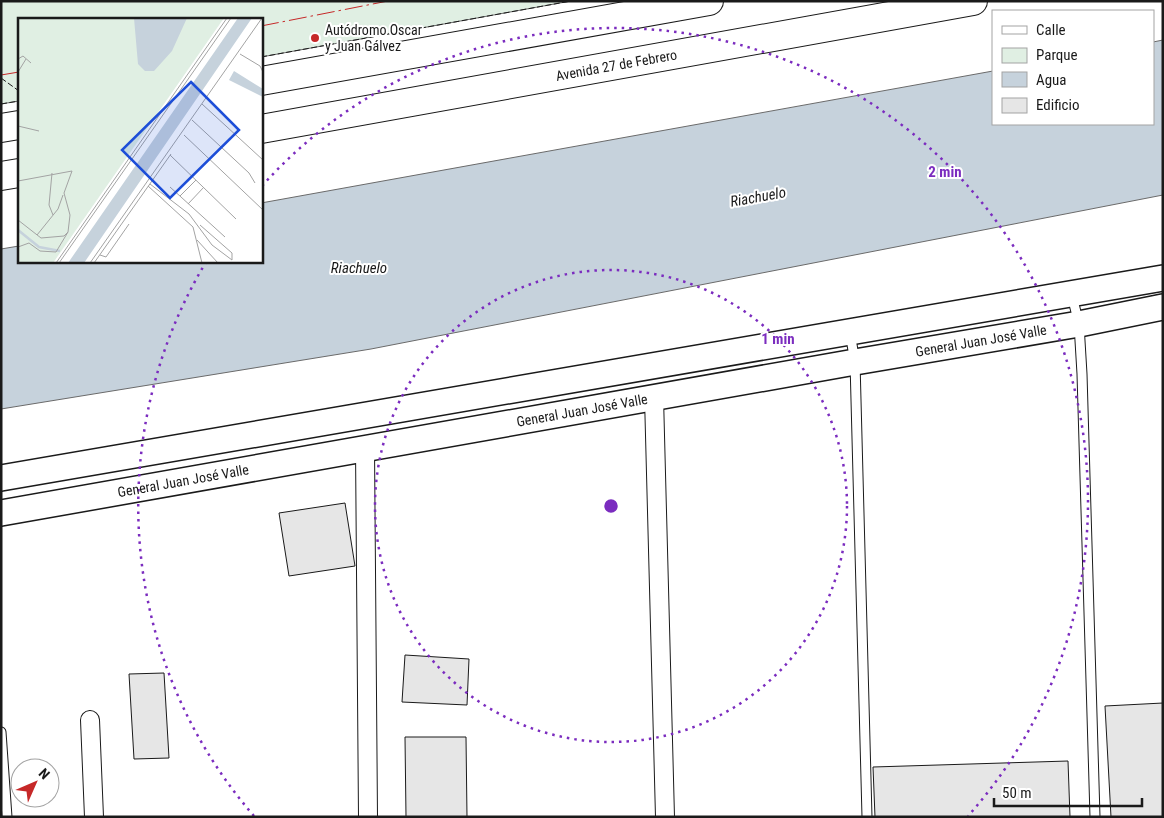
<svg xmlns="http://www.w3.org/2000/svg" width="1164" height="818" font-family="'Roboto Condensed',sans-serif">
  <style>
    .green { fill: #e0efe3; stroke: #6a6a6a }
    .water { fill: #c6d2dc; stroke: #6a6a6a }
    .building { fill: #e6e6e6; stroke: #1a1a1a }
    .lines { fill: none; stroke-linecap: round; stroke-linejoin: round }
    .service-casing { stroke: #1a1a1a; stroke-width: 11 }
    .minor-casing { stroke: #1a1a1a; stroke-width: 20 }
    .secondary-casing { stroke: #1a1a1a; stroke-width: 28 }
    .primary-casing { stroke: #1a1a1a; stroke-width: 30 }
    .service { stroke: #fff; stroke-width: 9 }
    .minor { stroke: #fff; stroke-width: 18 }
    .secondary { stroke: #fff; stroke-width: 25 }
    .primary { stroke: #fff; stroke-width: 28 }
    .fence { stroke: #1a1a1a; stroke-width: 1; stroke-dasharray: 6 2.5; stroke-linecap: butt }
    .power { stroke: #c62828; stroke-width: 1; stroke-dasharray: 18 4 2.5 4; stroke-linecap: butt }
    .ring { fill: none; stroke: #7b2cbf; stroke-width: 2.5; stroke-dasharray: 2.5 5 }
    .poi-dot { fill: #c62828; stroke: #fff; stroke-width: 2 }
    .labels { text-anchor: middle; stroke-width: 4; stroke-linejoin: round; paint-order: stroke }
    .poi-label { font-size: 14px; fill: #1a1a1a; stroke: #fff; text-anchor: start }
    .street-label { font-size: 14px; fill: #1a1a1a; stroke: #fff }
    .water-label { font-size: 15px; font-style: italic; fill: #1a1a1a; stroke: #fff }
    .inset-river { fill: none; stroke: #c6d2dc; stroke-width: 2.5 }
    .inset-road { fill: none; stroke: #a3a3a3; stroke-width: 1 }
    .view { fill: #1d4ed8; fill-opacity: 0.15; stroke: #1d4ed8; stroke-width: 2.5 }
    .inset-edge { fill: none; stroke: #1a1a1a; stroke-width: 2.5 }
    .centre { fill: #7b2cbf; stroke: #fff; stroke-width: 2.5 }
    .ring-label { font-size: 15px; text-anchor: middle; font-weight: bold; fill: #7b2cbf; stroke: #fff; stroke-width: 4; stroke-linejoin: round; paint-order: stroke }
  </style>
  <rect width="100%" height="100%" fill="#fff"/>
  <path class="green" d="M 1,1 L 571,1 L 261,57 L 261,19 L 19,19 L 19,101 L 1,104 Z"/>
  <path class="water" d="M 1163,40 L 1163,195 L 371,349 L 1,409 L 1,249 L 19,246 L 19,261 L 261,261 L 261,203 L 993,71 L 993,124 L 1153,124 L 1153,42 Z"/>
  <path class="building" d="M 345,503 L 355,566 L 289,576 L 279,513 Z
    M 405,655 L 469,659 L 467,705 L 402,702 Z
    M 164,673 L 169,758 L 134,759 L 129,674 Z
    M 1163,703 L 1163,817 L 1111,817 L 1105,706 Z
    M 405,737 L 466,737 L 467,817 L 406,817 Z
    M 1068,761 L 1070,817 L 875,817 L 873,767 Z"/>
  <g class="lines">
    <g class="service-casing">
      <path id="service" d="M 1072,296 L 1079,324 L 1082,374 L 1095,817
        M 850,333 L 855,362 L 867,817
        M 1,732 L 7,817"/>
    </g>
    <g class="minor-casing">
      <path id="minor" d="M 654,397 L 665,817
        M 365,448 L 368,817
        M 90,720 L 94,817"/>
    </g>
    <g class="secondary-casing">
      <g id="secondary">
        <path d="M 1,478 L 1163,278"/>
        <path id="s1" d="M 1,513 L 855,362 L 1079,324 L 1163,307"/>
      </g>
    </g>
    <g class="primary-casing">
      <g id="primary">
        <path d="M 261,81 L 709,1"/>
        <path d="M 1,128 L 19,125"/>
        <path id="s2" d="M 261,129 L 973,1"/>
        <path d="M 1,176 L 19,173"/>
      </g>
    </g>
    <use href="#service" class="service"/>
    <use href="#minor" class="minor"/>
    <use href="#secondary" class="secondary"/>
    <use href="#primary" class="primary"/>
    <path class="fence" d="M 261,57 L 571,1
      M 1,78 L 19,91
      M 1,104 L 19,101"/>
    <path class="power" d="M 261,26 L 388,1
      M 1,75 L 19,72"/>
  </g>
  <g class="ring">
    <circle cx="611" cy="506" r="236"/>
    <path d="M254 816A473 473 0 0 1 206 262M262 186A473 473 0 0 1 968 816"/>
  </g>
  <circle class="poi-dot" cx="315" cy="38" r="5"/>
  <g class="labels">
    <g class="poi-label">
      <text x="325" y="35">Autódromo Oscar<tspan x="325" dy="16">y Juan Gálvez</tspan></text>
    </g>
    <g class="street-label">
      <text dy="5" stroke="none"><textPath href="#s2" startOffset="361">Avenida 27 de Febrero</textPath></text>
      <text dy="5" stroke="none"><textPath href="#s1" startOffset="995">General Juan José Valle</textPath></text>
      <text dy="5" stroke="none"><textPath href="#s1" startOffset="590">General Juan José Valle</textPath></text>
      <text dy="5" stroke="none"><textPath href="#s1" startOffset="185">General Juan José Valle</textPath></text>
    </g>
    <g class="water-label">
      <text transform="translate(758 197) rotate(-10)" y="5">Riachuelo</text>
      <text x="359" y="273">Riachuelo</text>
    </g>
  </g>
  <g transform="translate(18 18)">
    <rect width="245" height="245" fill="#fff"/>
    <path d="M 0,0 L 206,0 L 35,245 L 0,245 Z" fill="#e0efe3"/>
    <path d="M 116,0 L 169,0 L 154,33 L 136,53 L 127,53 L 120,46 ZM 220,0 L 234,0 L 66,245 L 50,245 ZM 216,53 L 245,71 L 245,79 L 211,62 Z" fill="#c6d2dc"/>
    <path class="inset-river" d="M 0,212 L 21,229 L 42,233"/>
    <path class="inset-road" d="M 222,36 L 242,48 L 245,54M 0,41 L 5,38 L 13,45M 0,54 L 8,41M 184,86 L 245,142M 174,102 L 231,155 L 237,165M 0,108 L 21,113M 166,117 L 245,192M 152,137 L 218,201M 34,155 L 31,187 L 35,197M 0,163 L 54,153 L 46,175 L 52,197 L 50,214 L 46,218 L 23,220 L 0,202M 132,166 L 171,196 L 194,227 L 214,242 L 214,235 L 182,207M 130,168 L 175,209 L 184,245M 152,169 L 207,219M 162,178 L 178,162M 170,186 L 186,169M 19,217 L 40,191 L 45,177M 179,222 L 200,245M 0,229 L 11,225 L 22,233 L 38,234 L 50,214M 82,237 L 88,239 L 111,206M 38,245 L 209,0M 41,245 L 213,0M 72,245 L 244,0M 76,245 L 153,136"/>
    <path class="view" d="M 173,64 L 221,112 L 152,180 L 104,132 Z"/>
    <rect width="245" height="245" class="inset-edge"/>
  </g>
  <circle cx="611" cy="506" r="8" class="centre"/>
  <g class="ring-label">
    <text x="945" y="177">2 min</text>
    <text x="778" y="344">1 min</text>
  </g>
  <rect width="1164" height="818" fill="none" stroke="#1a1a1a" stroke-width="5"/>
  <rect x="992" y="10" width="162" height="115" fill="#ffffff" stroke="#a3a3a3"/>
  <rect x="1002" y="26" width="25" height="8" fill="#ffffff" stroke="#a3a3a3"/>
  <text x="1036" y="35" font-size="15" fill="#1a1a1a">Calle</text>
  <rect x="1002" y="48" width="25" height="15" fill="#e0efe3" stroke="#a3a3a3"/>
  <text x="1036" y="60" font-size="15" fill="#1a1a1a">Parque</text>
  <rect x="1002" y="72" width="25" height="15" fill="#c6d2dc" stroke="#a3a3a3"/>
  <text x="1036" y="85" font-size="15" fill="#1a1a1a">Agua</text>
  <rect x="1002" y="98" width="25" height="15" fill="#e6e6e6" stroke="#a3a3a3"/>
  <text x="1036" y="110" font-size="15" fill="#1a1a1a">Edificio</text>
  <g transform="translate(35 783) rotate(45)"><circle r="24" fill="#ffffff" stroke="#a3a3a3"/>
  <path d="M0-4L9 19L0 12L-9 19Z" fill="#c62828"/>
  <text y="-8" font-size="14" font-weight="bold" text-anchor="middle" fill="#1a1a1a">N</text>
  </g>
  <path d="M994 798v8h148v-8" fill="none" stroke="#1a1a1a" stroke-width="2.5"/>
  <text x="1002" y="798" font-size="15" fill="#1a1a1a" stroke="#ffffff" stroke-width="4" paint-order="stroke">50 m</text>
</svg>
